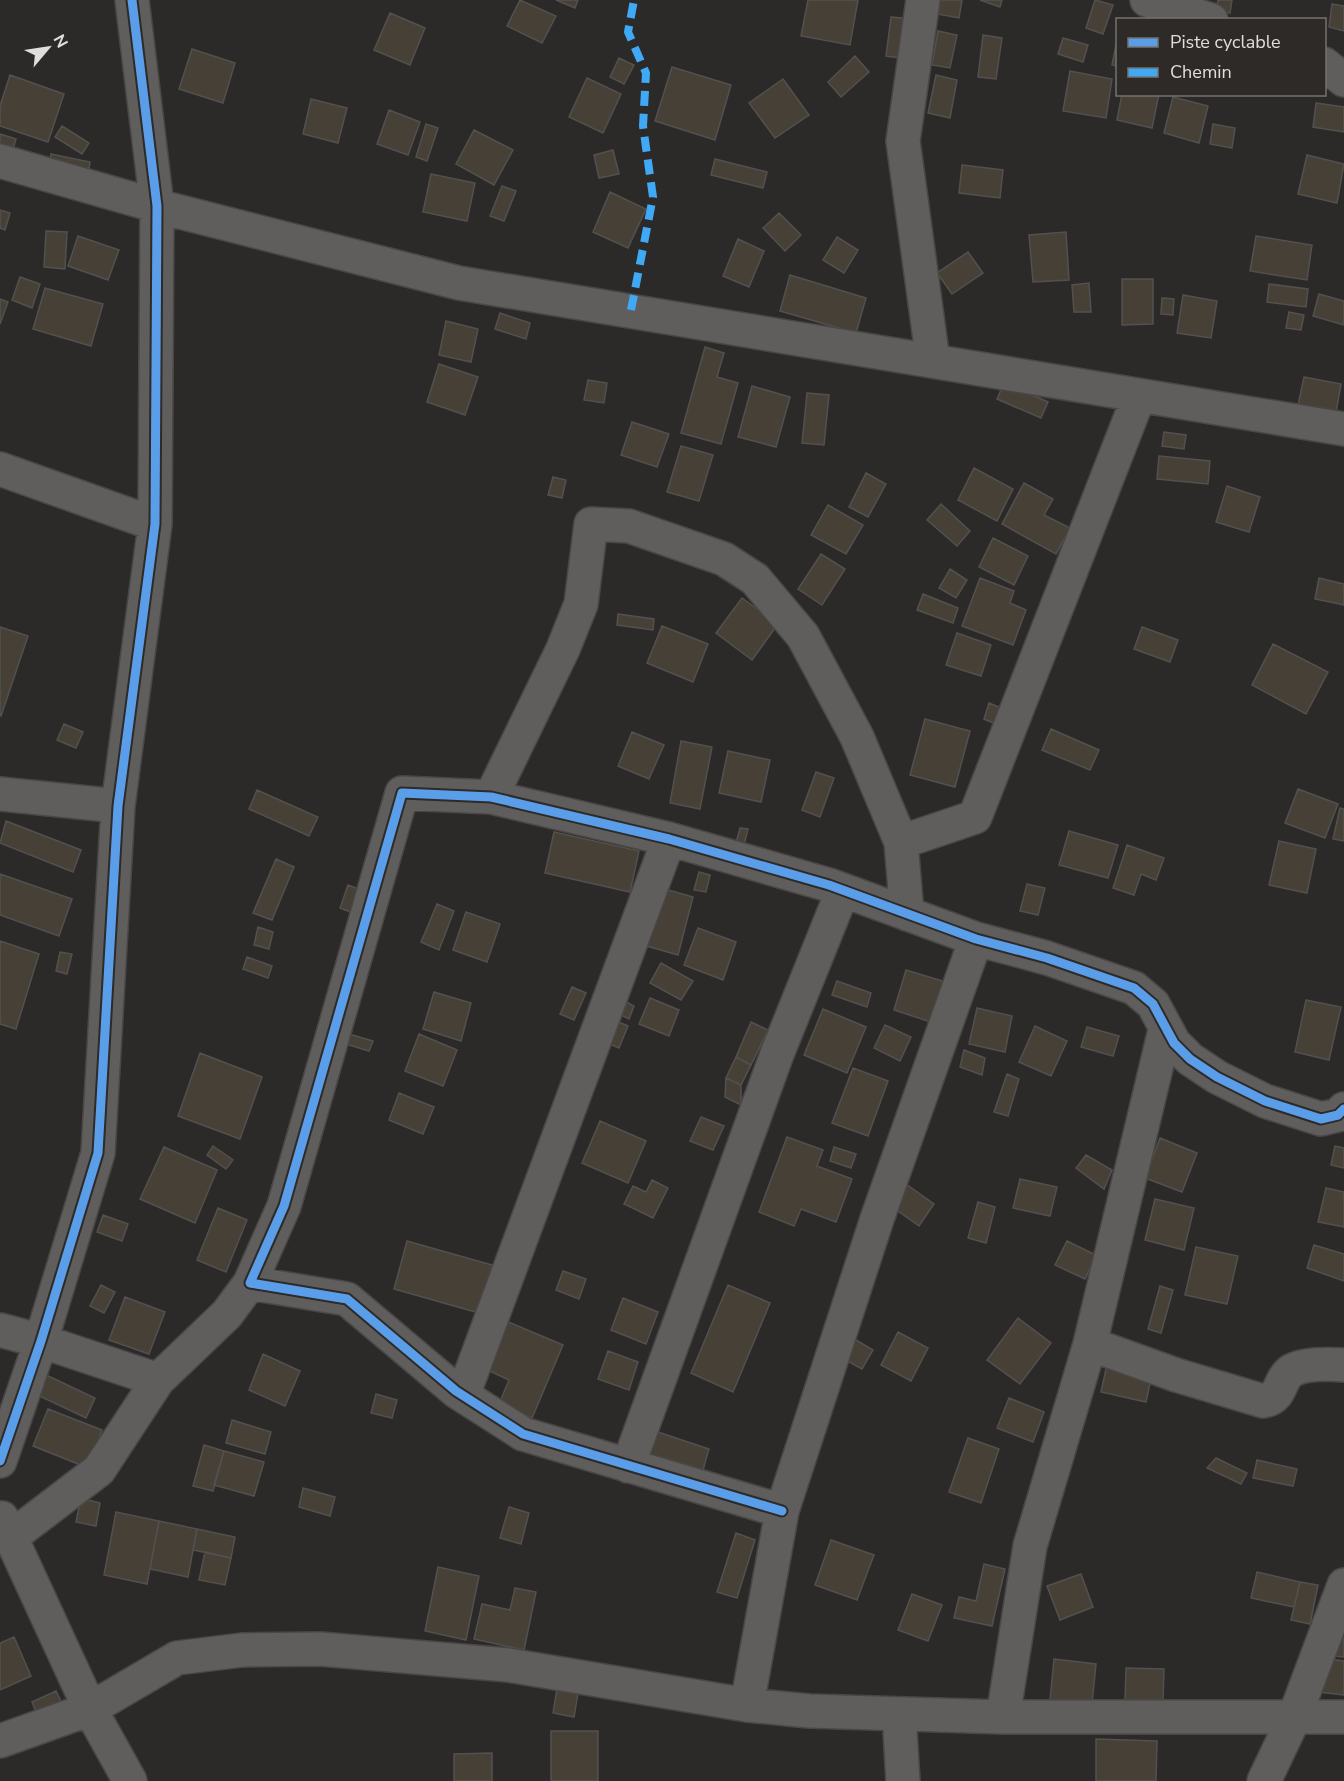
<svg xmlns="http://www.w3.org/2000/svg" width="1344" height="1781" font-family="'Nunito Sans',sans-serif">
  <style>
    .building { fill: #474036; stroke: #52514f; stroke-width: 1.5 }
    .lines { fill: none; stroke-linecap: round; stroke-linejoin: round }
    .minor-casing { stroke: #494746; stroke-width: 36 }
    .minor { stroke: #5f5e5d; stroke-width: 33 }
    .quiet { stroke: #3fa9f5; stroke-width: 8; stroke-dasharray: 15 8; stroke-linecap: butt }
    .cycleway-casing { stroke: #2d2a27; stroke-width: 13 }
    .cycleway { stroke: #5a9eea; stroke-width: 9 }
  </style>
  <rect width="100%" height="100%" fill="#2c2a28"/>
  <path class="building" d="M 520,0 L 556,16 L 542,43 L 507,26 Z
    M 556,0 L 578,0 L 575,8 Z
    M 808,0 L 858,0 L 850,45 L 801,36 Z
    M 939,0 L 962,0 L 959,18 L 937,14 Z
    M 980,0 L 1002,0 L 1000,7 Z
    M 1095,0 L 1113,5 L 1103,34 L 1086,28 Z
    M 1218,0 L 1232,0 L 1230,13 L 1216,10 Z
    M 1332,4 L 1344,6 L 1344,31 L 1329,27 Z
    M 390,13 L 425,28 L 410,65 L 374,50 Z
    M 891,17 L 913,19 L 908,59 L 886,56 Z
    M 938,31 L 957,35 L 950,68 L 932,65 Z
    M 983,35 L 1002,38 L 996,79 L 978,77 Z
    M 1063,38 L 1088,45 L 1083,62 L 1058,54 Z
    M 1116,45 L 1118,45 L 1118,66 L 1112,65 Z
    M 192,49 L 235,63 L 223,103 L 179,89 Z
    M 855,56 L 869,72 L 841,97 L 828,82 Z
    M 619,58 L 634,65 L 624,84 L 610,77 Z
    M 672,67 L 731,85 L 715,140 L 655,121 Z
    M 1070,71 L 1112,79 L 1106,118 L 1063,111 Z
    M 10,75 L 64,94 L 48,142 L 0,126 L 0,106 Z
    M 936,75 L 957,80 L 950,118 L 928,113 Z
    M 587,78 L 621,94 L 603,133 L 569,117 Z
    M 783,79 L 809,115 L 775,138 L 749,103 Z
    M 1122,94 L 1159,94 L 1152,128 L 1117,120 Z
    M 1173,97 L 1208,106 L 1199,143 L 1164,133 Z
    M 311,99 L 347,108 L 338,143 L 303,134 Z
    M 1316,103 L 1344,107 L 1344,132 L 1313,127 Z
    M 389,110 L 420,122 L 408,155 L 377,144 Z
    M 426,124 L 438,128 L 427,161 L 416,157 Z
    M 1213,124 L 1235,128 L 1232,148 L 1210,144 Z
    M 62,126 L 89,143 L 82,154 L 55,137 Z
    M 474,130 L 513,150 L 494,185 L 456,164 Z
    M 0,134 L 16,139 L 11,156 L 0,152 Z
    M 613,150 L 619,174 L 599,178 L 594,155 Z
    M 51,154 L 90,162 L 89,169 L 50,161 Z
    M 1307,155 L 1344,164 L 1337,203 L 1298,194 Z
    M 715,159 L 767,172 L 763,188 L 711,175 Z
    M 962,165 L 1003,170 L 1000,198 L 959,193 Z
    M 431,174 L 475,183 L 467,221 L 423,212 Z
    M 502,186 L 516,191 L 504,221 L 490,216 Z
    M 610,192 L 646,209 L 628,248 L 593,232 Z
    M 0,210 L 10,213 L 5,230 L 0,228 Z
    M 779,213 L 801,235 L 785,251 L 763,228 Z
    M 46,231 L 67,232 L 65,269 L 44,267 Z
    M 1066,232 L 1069,280 L 1033,282 L 1029,235 Z
    M 78,236 L 119,250 L 108,280 L 68,266 Z
    M 1256,236 L 1312,245 L 1307,280 L 1250,271 Z
    M 837,237 L 858,250 L 844,273 L 823,260 Z
    M 738,239 L 764,251 L 749,287 L 723,276 Z
    M 968,252 L 983,273 L 952,294 L 937,273 Z
    M 790,275 L 866,298 L 856,333 L 780,311 Z
    M 20,277 L 40,284 L 32,308 L 12,300 Z
    M 1122,279 L 1153,279 L 1153,324 L 1122,325 Z
    M 1089,283 L 1091,312 L 1074,312 L 1072,285 Z
    M 1269,284 L 1308,289 L 1306,307 L 1267,302 Z
    M 45,288 L 103,304 L 91,346 L 33,329 Z
    M 1319,294 L 1344,301 L 1344,325 L 1313,316 Z
    M 1183,295 L 1217,301 L 1211,338 L 1177,333 Z
    M 1162,298 L 1174,299 L 1173,315 L 1161,314 Z
    M 0,299 L 8,302 L 0,324 Z
    M 1289,312 L 1304,315 L 1301,330 L 1286,328 Z
    M 500,313 L 530,323 L 526,339 L 495,329 Z
    M 446,321 L 478,329 L 471,362 L 439,355 Z
    M 705,347 L 724,353 L 717,377 L 738,383 L 721,444 L 681,433 Z
    M 439,364 L 478,377 L 465,415 L 427,402 Z
    M 1304,377 L 1341,384 L 1335,418 L 1297,410 Z
    M 588,380 L 607,383 L 604,403 L 584,400 Z
    M 1004,383 L 1048,402 L 1041,418 L 997,399 Z
    M 752,386 L 790,397 L 776,447 L 738,437 Z
    M 807,393 L 829,395 L 824,445 L 802,443 Z
    M 632,422 L 669,434 L 657,467 L 621,455 Z
    M 1164,432 L 1186,435 L 1184,449 L 1162,446 Z
    M 681,446 L 713,455 L 699,501 L 667,492 Z
    M 1159,456 L 1210,461 L 1208,484 L 1157,479 Z
    M 974,468 L 1013,489 L 997,521 L 958,500 Z
    M 866,473 L 886,484 L 868,517 L 849,507 Z
    M 553,477 L 566,480 L 562,498 L 548,495 Z
    M 1024,483 L 1053,499 L 1044,515 L 1070,528 L 1056,554 L 1002,524 Z
    M 1227,486 L 1260,497 L 1249,532 L 1216,522 Z
    M 941,504 L 970,531 L 957,546 L 927,520 Z
    M 828,505 L 863,525 L 846,554 L 811,535 Z
    M 993,538 L 1028,556 L 1014,585 L 979,567 Z
    M 821,554 L 845,569 L 822,605 L 798,589 Z
    M 950,569 L 967,580 L 956,598 L 939,588 Z
    M 980,578 L 1014,591 L 1010,603 L 1026,610 L 1013,645 L 962,626 Z
    M 1319,578 L 1344,584 L 1344,605 L 1315,599 Z
    M 923,594 L 958,608 L 953,623 L 917,610 Z
    M 742,598 L 778,624 L 752,660 L 716,633 Z
    M 618,614 L 654,619 L 653,630 L 617,625 Z
    M 662,626 L 708,644 L 693,682 L 647,663 Z
    M 0,627 L 28,636 L 1,716 L 0,715 Z
    M 1142,627 L 1178,640 L 1170,662 L 1134,649 Z
    M 957,633 L 991,645 L 981,676 L 946,665 Z
    M 1273,644 L 1328,672 L 1306,714 L 1252,685 Z
    M 989,703 L 1006,710 L 1000,726 L 984,719 Z
    M 925,719 L 970,731 L 955,787 L 910,775 Z
    M 64,724 L 83,732 L 76,748 L 57,740 Z
    M 1051,729 L 1099,750 L 1090,770 L 1042,750 Z
    M 632,732 L 664,745 L 649,779 L 618,766 Z
    M 681,741 L 712,747 L 700,809 L 670,803 Z
    M 728,751 L 770,760 L 761,802 L 719,793 Z
    M 816,772 L 834,778 L 820,817 L 802,810 Z
    M 1298,789 L 1338,804 L 1325,838 L 1285,823 Z
    M 257,790 L 318,817 L 309,836 L 249,809 Z
    M 1340,808 L 1344,809 L 1344,841 L 1333,839 Z
    M 6,821 L 81,850 L 73,872 L 0,843 Z
    M 740,828 L 748,829 L 744,845 L 736,843 Z
    M 1069,831 L 1118,845 L 1108,878 L 1059,865 Z
    M 554,832 L 639,851 L 630,892 L 545,873 Z
    M 1279,841 L 1316,849 L 1307,893 L 1269,885 Z
    M 1127,845 L 1164,858 L 1156,880 L 1141,874 L 1134,895 L 1113,888 Z
    M 276,859 L 294,867 L 272,920 L 253,913 Z
    M 699,872 L 710,875 L 706,892 L 694,890 Z
    M 0,874 L 72,899 L 59,936 L 0,915 Z
    M 1027,884 L 1045,888 L 1038,915 L 1020,911 Z
    M 348,885 L 361,890 L 353,913 L 340,908 Z
    M 658,887 L 693,897 L 678,955 L 643,945 Z
    M 437,904 L 454,911 L 439,950 L 421,942 Z
    M 466,912 L 500,924 L 487,962 L 453,950 Z
    M 258,927 L 273,932 L 269,949 L 254,945 Z
    M 698,928 L 736,942 L 723,980 L 684,965 Z
    M 0,941 L 39,954 L 16,1029 L 0,1024 Z
    M 60,952 L 72,954 L 67,974 L 56,971 Z
    M 247,957 L 272,966 L 268,978 L 243,969 Z
    M 661,963 L 693,981 L 681,1000 L 650,983 Z
    M 906,970 L 949,983 L 937,1024 L 894,1010 Z
    M 837,981 L 871,993 L 867,1007 L 832,995 Z
    M 572,987 L 586,993 L 574,1020 L 560,1014 Z
    M 434,992 L 471,1003 L 461,1041 L 423,1029 Z
    M 619,998 L 634,1006 L 629,1019 L 613,1011 Z
    M 650,998 L 679,1010 L 669,1036 L 639,1024 Z
    M 1306,1000 L 1341,1007 L 1329,1060 L 1295,1052 Z
    M 977,1008 L 1012,1016 L 1005,1052 L 969,1044 Z
    M 823,1009 L 866,1027 L 847,1073 L 804,1055 Z
    M 611,1019 L 628,1026 L 619,1048 L 603,1041 Z
    M 751,1022 L 768,1030 L 751,1065 L 736,1057 Z
    M 885,1025 L 911,1037 L 900,1061 L 874,1048 Z
    M 1035,1026 L 1067,1041 L 1051,1076 L 1019,1062 Z
    M 1087,1027 L 1119,1036 L 1113,1056 L 1081,1047 Z
    M 349,1034 L 373,1041 L 369,1051 L 346,1044 Z
    M 419,1034 L 457,1050 L 443,1086 L 405,1071 Z
    M 964,1050 L 985,1058 L 982,1075 L 960,1067 Z
    M 200,1053 L 262,1077 L 240,1139 L 178,1116 Z
    M 736,1057 L 751,1065 L 741,1085 L 726,1078 Z
    M 853,1068 L 888,1081 L 868,1136 L 832,1123 Z
    M 1007,1074 L 1019,1079 L 1008,1116 L 994,1112 Z
    M 726,1078 L 741,1085 L 741,1105 L 725,1097 Z
    M 399,1093 L 434,1107 L 423,1134 L 389,1120 Z
    M 701,1117 L 724,1126 L 713,1150 L 690,1141 Z
    M 600,1121 L 646,1141 L 628,1183 L 582,1163 Z
    M 787,1137 L 823,1150 L 817,1166 L 852,1179 L 836,1222 L 801,1209 L 794,1226 L 759,1212 Z
    M 1160,1138 L 1197,1153 L 1182,1192 L 1145,1178 Z
    M 213,1146 L 233,1160 L 226,1169 L 207,1155 Z
    M 1335,1146 L 1344,1148 L 1344,1168 L 1331,1165 Z
    M 164,1147 L 217,1170 L 195,1223 L 140,1199 Z
    M 834,1147 L 856,1154 L 851,1168 L 830,1161 Z
    M 1086,1155 L 1112,1170 L 1104,1189 L 1076,1168 Z
    M 1020,1179 L 1057,1187 L 1050,1216 L 1013,1208 Z
    M 652,1180 L 668,1188 L 653,1218 L 624,1204 L 633,1186 L 646,1192 Z
    M 906,1184 L 934,1204 L 919,1226 L 891,1206 Z
    M 1326,1188 L 1344,1192 L 1344,1227 L 1318,1222 Z
    M 1155,1199 L 1194,1208 L 1184,1250 L 1145,1240 Z
    M 978,1202 L 995,1207 L 986,1243 L 968,1238 Z
    M 218,1208 L 247,1220 L 226,1272 L 197,1260 Z
    M 103,1215 L 128,1224 L 122,1241 L 97,1232 Z
    M 407,1241 L 492,1265 L 479,1313 L 394,1289 Z
    M 1067,1241 L 1096,1255 L 1085,1279 L 1055,1265 Z
    M 1314,1245 L 1344,1254 L 1344,1281 L 1307,1268 Z
    M 1196,1247 L 1238,1256 L 1227,1304 L 1185,1295 Z
    M 563,1271 L 586,1279 L 579,1299 L 556,1290 Z
    M 101,1285 L 115,1292 L 104,1313 L 90,1306 Z
    M 728,1285 L 770,1303 L 733,1392 L 691,1373 Z
    M 1160,1286 L 1173,1290 L 1161,1333 L 1148,1329 Z
    M 125,1297 L 165,1312 L 149,1354 L 109,1340 Z
    M 623,1298 L 658,1312 L 646,1344 L 611,1330 Z
    M 1018,1318 L 1051,1343 L 1020,1384 L 987,1360 Z
    M 504,1320 L 563,1345 L 532,1418 L 499,1404 L 509,1380 L 483,1368 Z
    M 898,1332 L 928,1348 L 911,1381 L 881,1365 Z
    M 851,1337 L 873,1350 L 862,1369 L 840,1357 Z
    M 608,1351 L 638,1362 L 629,1390 L 598,1379 Z
    M 263,1354 L 300,1371 L 285,1406 L 249,1390 Z
    M 1108,1360 L 1153,1370 L 1146,1402 L 1101,1392 Z
    M 42,1373 L 95,1398 L 86,1418 L 33,1393 Z
    M 376,1394 L 397,1400 L 392,1418 L 371,1413 Z
    M 1009,1398 L 1044,1412 L 1033,1442 L 997,1428 Z
    M 48,1409 L 102,1430 L 88,1468 L 33,1446 Z
    M 232,1420 L 271,1432 L 265,1454 L 226,1443 Z
    M 655,1431 L 709,1449 L 701,1477 L 646,1460 Z
    M 968,1438 L 999,1449 L 981,1503 L 949,1492 Z
    M 204,1445 L 224,1451 L 213,1491 L 193,1486 Z
    M 224,1451 L 264,1462 L 254,1496 L 214,1485 Z
    M 1216,1458 L 1247,1473 L 1241,1484 L 1207,1468 Z
    M 1257,1460 L 1297,1469 L 1293,1486 L 1253,1478 Z
    M 303,1488 L 335,1497 L 330,1516 L 299,1507 Z
    M 81,1498 L 100,1503 L 96,1526 L 76,1522 Z
    M 509,1507 L 529,1513 L 521,1544 L 500,1538 Z
    M 116,1512 L 159,1521 L 147,1584 L 104,1575 Z
    M 159,1521 L 197,1529 L 188,1577 L 150,1569 Z
    M 197,1529 L 235,1537 L 231,1558 L 193,1550 Z
    M 736,1533 L 755,1540 L 737,1598 L 717,1592 Z
    M 831,1540 L 874,1555 L 857,1600 L 815,1585 Z
    M 205,1552 L 231,1558 L 225,1585 L 199,1580 Z
    M 984,1564 L 1005,1569 L 992,1626 L 954,1618 L 959,1597 L 976,1601 Z
    M 438,1567 L 479,1576 L 466,1640 L 425,1631 Z
    M 1257,1572 L 1300,1582 L 1294,1607 L 1251,1598 Z
    M 1081,1574 L 1093,1607 L 1060,1620 L 1047,1586 Z
    M 1300,1582 L 1318,1585 L 1310,1624 L 1291,1620 Z
    M 515,1588 L 536,1592 L 524,1650 L 474,1639 L 482,1604 L 510,1610 Z
    M 912,1594 L 942,1605 L 928,1641 L 898,1630 Z
    M 1328,1636 L 1344,1638 L 1344,1657 L 1326,1655 Z
    M 14,1637 L 31,1676 L 0,1690 L 0,1643 Z
    M 1323,1658 L 1344,1661 L 1344,1695 L 1319,1692 Z
    M 1054,1659 L 1096,1664 L 1092,1704 L 1050,1700 Z
    M 1126,1668 L 1164,1669 L 1163,1702 L 1125,1701 Z
    M 557,1689 L 578,1693 L 574,1717 L 553,1713 Z
    M 56,1691 L 65,1710 L 40,1722 L 32,1702 Z
    M 551,1731 L 598,1731 L 598,1781 L 551,1781 Z
    M 1096,1739 L 1157,1741 L 1156,1781 L 1096,1781 Z
    M 492,1753 L 492,1781 L 454,1781 L 454,1754 Z"/>
  <g class="lines">
    <g class="minor-casing">
      <path id="minor" d="M 923,0 L 903,141 L 933,361
        M 1147,0 L 1211,20
        M 1324,64 L 1344,80
        M 0,161 L 157,206 L 459,283 L 1344,429
        M 0,469 L 155,524
        M 0,794 L 118,806
        M 491,797 L 563,649 L 581,604 L 591,524 L 629,526 L 724,559 L 755,579 L 803,636 L 857,737 L 901,842 L 907,914
        M 901,842 L 975,817 L 1139,396
        M 1165,1030 L 1090,1344 L 1176,1375 L 1263,1401 C 1283,1398 1278,1380 1291,1371 C 1304,1363 1329,1364 1344,1365
        M 0,1330 L 41,1341 L 158,1380
        M 463,1395 L 669,839
        M 0,1461 L 41,1341 L 98,1153 L 118,806 L 155,524 L 157,206 L 132,0
        M 628,1466 L 777,1054 L 843,890
        M 782,1511 L 523,1434 L 456,1391 L 347,1299 L 250,1283 L 284,1206 L 402,793 L 491,797 L 669,839 L 829,885 L 976,939 L 1047,958 L 1134,988 L 1153,1004 L 1174,1043 L 1190,1059 L 1217,1077 L 1265,1101 L 1321,1119 L 1338,1115 L 1344,1109
        M 2,1518 L 90,1709 L 130,1781
        M 0,1535 L 10,1538 L 99,1470 L 158,1380 L 227,1314 L 250,1283
        M 747,1705 L 782,1511 L 877,1219 L 976,939
        M 899,1714 L 903,1781
        M 1003,1717 L 1344,1717
        M 0,1741 L 90,1709 L 177,1658 L 242,1650 L 320,1649 L 508,1665 L 747,1705 L 809,1711 L 1003,1717 L 1030,1546 L 1090,1344
        M 1264,1781 L 1294,1718 L 1344,1585"/>
    </g>
    <use href="#minor" class="minor"/>
    <path class="quiet" d="M 631,310 L 653,197 L 643,126 L 646,73 L 628,32 L 634,0"/>
    <g class="cycleway-casing">
      <path id="cycleway" d="M 0,1461 L 41,1341 L 98,1153 L 118,806 L 155,524 L 157,206 L 132,0
        M 782,1511 L 523,1434 L 456,1391 L 347,1299 L 250,1283 L 284,1206 L 402,793 L 491,797 L 669,839 L 829,885 L 976,939 L 1047,958 L 1134,988 L 1153,1004 L 1174,1043 L 1190,1059 L 1217,1077 L 1265,1101 L 1321,1119 L 1338,1115 L 1344,1109"/>
    </g>
    <use href="#cycleway" class="cycleway"/>
  </g>
  <rect x="1116" y="18" width="210" height="78" fill="#2d2a27" stroke="#757270" stroke-width="1.5"/>
  <rect x="1128" y="38" width="30" height="9" fill="#5a9eea" stroke="#757270" stroke-width="1.5"/>
  <text x="1170" y="48" font-size="18" fill="#e0dedd">Piste cyclable</text>
  <rect x="1128" y="68" width="30" height="9" fill="#3fa9f5" stroke="#757270" stroke-width="1.5"/>
  <text x="1170" y="78" font-size="18" fill="#e0dedd">Chemin</text>
  <g transform="translate(48 48) rotate(61)" stroke="#2d2a27" stroke-width="4.5" paint-order="stroke">
  <path d="M0-4.5L10 22L0 15L-10 22Z" fill="#e0dedd"/>
  <text y="-9" font-size="16" font-weight="bold" text-anchor="middle" fill="#e0dedd">N</text>
  </g>
</svg>
